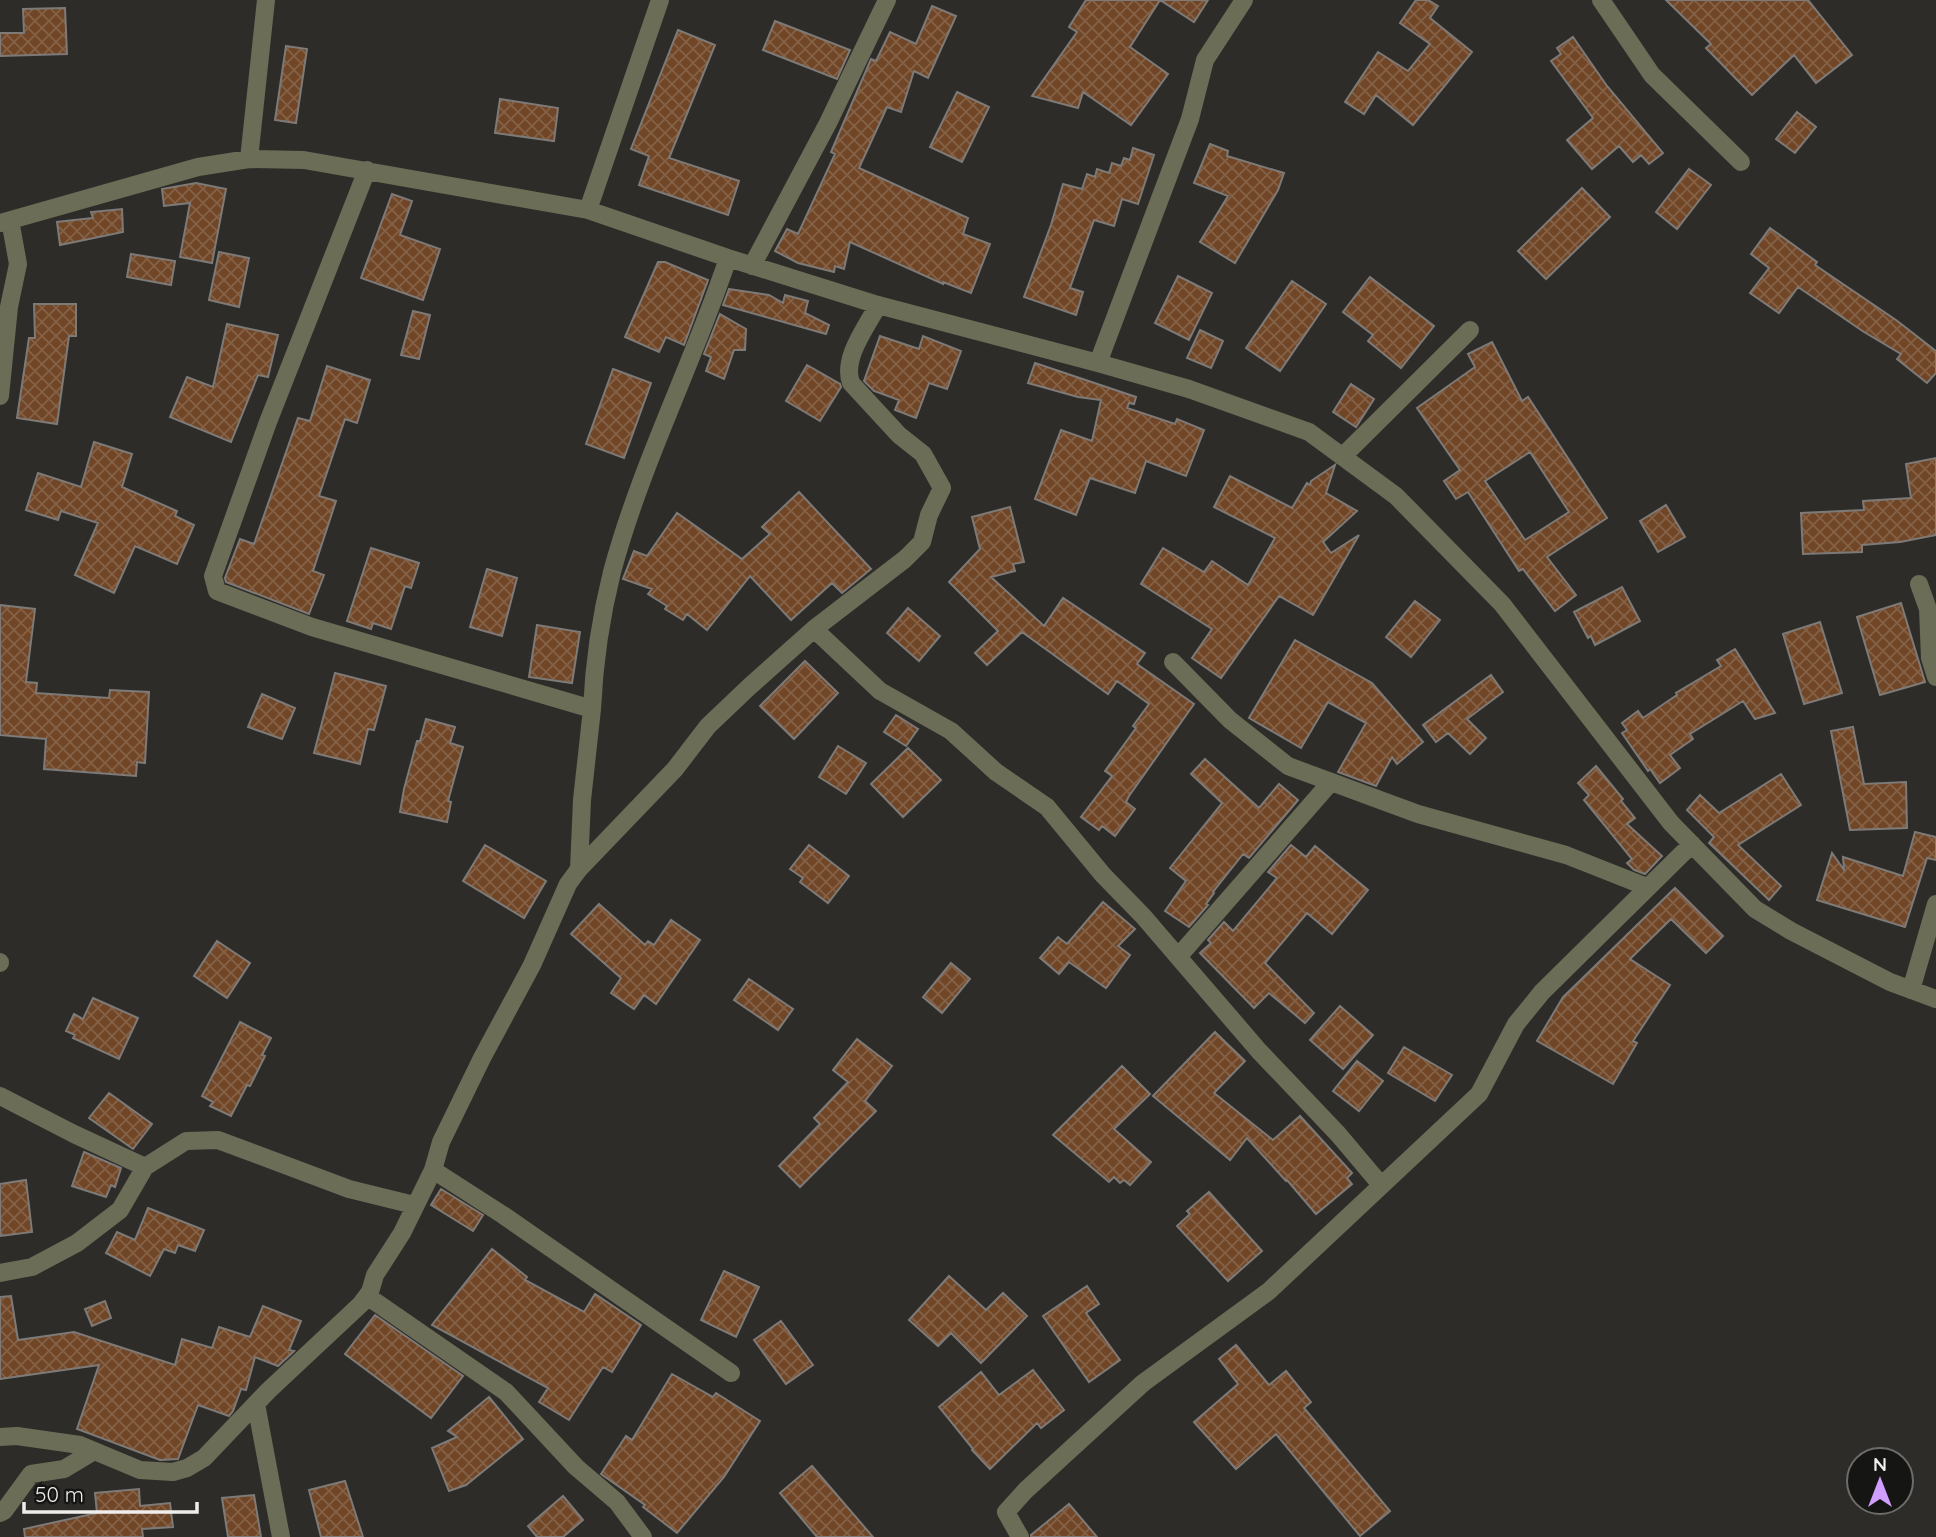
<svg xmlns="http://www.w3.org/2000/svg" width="1936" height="1537" font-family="Quicksand,sans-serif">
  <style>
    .building { fill: url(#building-cross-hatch); stroke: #7d7a77; stroke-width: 2; fill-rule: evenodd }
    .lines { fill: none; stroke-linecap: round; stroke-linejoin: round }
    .street { stroke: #6c6d57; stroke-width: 18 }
  </style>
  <defs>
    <pattern id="building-cross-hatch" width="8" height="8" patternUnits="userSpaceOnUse" patternTransform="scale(1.75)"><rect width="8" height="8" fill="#704627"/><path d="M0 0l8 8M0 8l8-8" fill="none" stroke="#856146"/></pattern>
  </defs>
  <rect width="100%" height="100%" fill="#2e2c29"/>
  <path class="building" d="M 1086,0 L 1208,0 L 1194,22 L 1160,0 L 1130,47 L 1168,74 L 1131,125 L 1083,92 L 1078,108 L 1032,96 L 1077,32 L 1069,27 Z
    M 1416,0 L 1428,0 L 1438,6 L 1430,18 L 1472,52 L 1413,125 L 1376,95 L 1364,114 L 1345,102 L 1378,52 L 1408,71 L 1430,44 L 1400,23 Z
    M 1666,0 L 1808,0 L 1852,55 L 1816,83 L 1794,55 L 1752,95 L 1706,48 L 1711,44 Z
    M 932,6 L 956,16 L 928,78 L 914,71 L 901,112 L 887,107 L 859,168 L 968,218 L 963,234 L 990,244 L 971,293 L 943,282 L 943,284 L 850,242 L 844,269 L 835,266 L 834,272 L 798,263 L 775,251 L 787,229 L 798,234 L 835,154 L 831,152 L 871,59 L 876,61 L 890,32 L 916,44 Z
    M 65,8 L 67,54 L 0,56 L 0,33 L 24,33 L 23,9 Z
    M 775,21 L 850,50 L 837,79 L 763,50 Z
    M 678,30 L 715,45 L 669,158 L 739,181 L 728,215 L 639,185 L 649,156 L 631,149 Z
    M 1573,37 L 1607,86 L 1663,153 L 1649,164 L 1641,155 L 1633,162 L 1619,146 L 1592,169 L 1567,140 L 1593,118 L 1551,61 L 1561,54 L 1557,48 Z
    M 286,46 L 307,49 L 296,123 L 275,120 Z
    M 957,92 L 989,107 L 962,162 L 930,147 Z
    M 500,99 L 558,108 L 554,141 L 495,133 Z
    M 1797,112 L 1816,127 L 1795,153 L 1776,139 Z
    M 1210,144 L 1228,151 L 1227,156 L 1284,173 L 1278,190 L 1235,263 L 1200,242 L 1228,196 L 1194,183 Z
    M 1133,148 L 1154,155 L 1138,204 L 1122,199 L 1114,226 L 1094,220 L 1070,288 L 1083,292 L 1076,315 L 1024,297 L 1051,225 L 1063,184 L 1082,189 L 1087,174 L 1095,177 L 1097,169 L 1109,173 L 1112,163 L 1121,166 L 1124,158 L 1130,160 Z
    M 1689,169 L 1711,185 L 1677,229 L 1656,212 Z
    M 196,183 L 226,189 L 212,263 L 180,257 L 190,203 L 164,206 L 162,189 Z
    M 1582,188 L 1610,217 L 1546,279 L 1518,251 Z
    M 392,194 L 412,201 L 400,235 L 440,249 L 423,300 L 361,278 Z
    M 122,209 L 123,232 L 60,245 L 57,222 L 93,218 L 91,212 Z
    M 1770,228 L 1817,262 L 1815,265 L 1896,320 L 1936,351 L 1936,373 L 1927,383 L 1897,359 L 1901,354 L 1864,332 L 1798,287 L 1779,313 L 1750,293 L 1769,268 L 1751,254 Z
    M 219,252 L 249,258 L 239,307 L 209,300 Z
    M 131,254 L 175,261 L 171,285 L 127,277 Z
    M 658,262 L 665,262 L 708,280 L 684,345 L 666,337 L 659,352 L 625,337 Z
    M 1178,276 L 1212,293 L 1189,340 L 1155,323 Z
    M 1370,277 L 1434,326 L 1401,368 L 1368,341 L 1373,335 L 1343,312 Z
    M 1292,281 L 1326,304 L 1280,371 L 1246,348 Z
    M 729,289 L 769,295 L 783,303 L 785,295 L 808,301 L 805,313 L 829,325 L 826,334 L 723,305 Z
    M 34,304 L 76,304 L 76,336 L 69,336 L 57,424 L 17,418 L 29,338 L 35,338 Z
    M 413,311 L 430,315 L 419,359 L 401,355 Z
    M 720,314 L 746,329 L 745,350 L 734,350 L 724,379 L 706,371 L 711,357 L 704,354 Z
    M 227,324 L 278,335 L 268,377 L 258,375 L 231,442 L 170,417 L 187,377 L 213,387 Z
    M 1200,330 L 1223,341 L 1211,368 L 1187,358 Z
    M 880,336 L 919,349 L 923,336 L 961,351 L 947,389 L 929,383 L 916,418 L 895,410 L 899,400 L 874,391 L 864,381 Z
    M 1492,342 L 1522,401 L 1528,397 L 1607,518 L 1547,557 L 1576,595 L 1555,611 L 1523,569 L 1519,571 L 1468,492 L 1456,499 L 1444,481 L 1460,470 L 1417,408 L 1475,367 L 1468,354 ZM 1530,452 L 1569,512 L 1525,540 L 1485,481 Z
    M 1035,363 L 1136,397 L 1134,404 L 1129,403 L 1127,408 L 1175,424 L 1177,419 L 1204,430 L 1186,476 L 1146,461 L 1135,493 L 1090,478 L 1076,515 L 1035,499 L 1061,430 L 1092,441 L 1101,400 L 1078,397 L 1028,383 Z
    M 807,365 L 840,384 L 841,387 L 820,421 L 786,401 Z
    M 327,366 L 370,380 L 357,423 L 345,419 L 319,496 L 336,501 L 313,571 L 324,575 L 309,614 L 226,582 L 225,578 L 240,539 L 254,544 L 298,418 L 310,421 Z
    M 613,369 L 651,383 L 624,458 L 586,444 Z
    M 1351,384 L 1374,399 L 1356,427 L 1333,412 Z
    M 94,442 L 132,454 L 122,487 L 177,511 L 175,516 L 194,525 L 177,564 L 135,546 L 114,593 L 75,575 L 98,523 L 61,511 L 58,520 L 26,510 L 38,473 L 81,487 Z
    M 1936,458 L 1936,535 L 1900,542 L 1862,545 L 1862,552 L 1803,554 L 1801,513 L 1864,510 L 1863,501 L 1911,498 L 1906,464 Z
    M 1335,465 L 1326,493 L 1357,511 L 1323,542 L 1331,553 L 1359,535 L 1313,615 L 1279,596 L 1221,678 L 1192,658 L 1212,629 L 1141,584 L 1163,548 L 1204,572 L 1212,561 L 1248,585 L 1275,538 L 1214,507 L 1230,476 L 1292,508 L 1307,483 L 1310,485 L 1311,481 Z
    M 799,492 L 871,569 L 842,593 L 832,583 L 791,620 L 750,576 L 707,630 L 687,614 L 683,620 L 665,609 L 667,606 L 648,594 L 652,589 L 623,579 L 634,551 L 647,556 L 677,513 L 742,559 L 770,534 L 762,527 Z
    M 1666,505 L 1685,537 L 1658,552 L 1640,521 Z
    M 1010,507 L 1024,562 L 1013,564 L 1015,571 L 991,577 L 1044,626 L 1063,598 L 1145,653 L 1137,664 L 1194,704 L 1129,796 L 1126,802 L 1135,809 L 1115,836 L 1102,826 L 1099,830 L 1081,817 L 1112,776 L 1105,771 L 1136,728 L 1133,726 L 1149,704 L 1117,681 L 1108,694 L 1022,632 L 987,665 L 975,653 L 998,631 L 949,582 L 980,549 L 972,517 Z
    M 371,548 L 419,563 L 411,588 L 405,586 L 391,629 L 373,623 L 371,629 L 347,621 Z
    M 487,569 L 517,578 L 502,636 L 470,627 Z
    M 1622,587 L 1640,621 L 1595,645 L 1591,636 L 1588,638 L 1574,612 Z
    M 1415,601 L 1440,620 L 1411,657 L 1386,637 Z
    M 1901,603 L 1925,682 L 1880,695 L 1857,617 Z
    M 0,605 L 35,609 L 26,682 L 37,683 L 36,693 L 109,698 L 110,690 L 149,692 L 145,763 L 137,762 L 136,776 L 44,769 L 46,739 L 0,735 Z
    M 908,608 L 940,636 L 919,661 L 887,633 Z
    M 1820,622 L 1842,693 L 1804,704 L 1783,634 Z
    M 537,625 L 580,632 L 572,683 L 529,677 Z
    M 1295,640 L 1372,683 L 1423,742 L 1397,764 L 1392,757 L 1376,786 L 1338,772 L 1366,723 L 1328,702 L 1301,748 L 1249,718 Z
    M 1735,649 L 1775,713 L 1755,719 L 1743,701 L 1690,734 L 1693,739 L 1670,755 L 1680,768 L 1660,783 L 1650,769 L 1648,771 L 1622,733 L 1627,730 L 1622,723 L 1638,711 L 1643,718 L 1677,695 L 1676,693 L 1721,666 L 1717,660 Z
    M 805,661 L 838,693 L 794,739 L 760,706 Z
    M 335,673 L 386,686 L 374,730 L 368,729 L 360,764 L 314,753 Z
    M 1491,675 L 1503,692 L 1467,719 L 1486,738 L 1470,754 L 1448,733 L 1436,742 L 1423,725 Z
    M 262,694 L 295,708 L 282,739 L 248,727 Z
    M 896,715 L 918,729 L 906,746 L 884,732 Z
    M 426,719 L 455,727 L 450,743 L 463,747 L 448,801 L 451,802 L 447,822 L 400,812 L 404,789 L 417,741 L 420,741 Z
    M 1853,727 L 1864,784 L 1906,782 L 1907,828 L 1850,830 L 1831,731 Z
    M 838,746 L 866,763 L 846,794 L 819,777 Z
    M 908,748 L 941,780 L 903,817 L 871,784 Z
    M 1205,759 L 1259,808 L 1279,784 L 1298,800 L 1249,858 L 1243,854 L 1213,892 L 1214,893 L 1206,904 L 1208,905 L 1189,927 L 1165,911 L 1186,881 L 1170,868 L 1222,803 L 1191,774 Z
    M 1596,766 L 1623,799 L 1621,801 L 1635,818 L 1627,824 L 1662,856 L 1645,874 L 1634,870 L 1627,863 L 1632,859 L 1584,800 L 1589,795 L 1578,783 Z
    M 1781,774 L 1801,805 L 1738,845 L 1781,886 L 1769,900 L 1709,843 L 1714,837 L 1687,810 L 1700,795 L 1719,813 Z
    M 1915,832 L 1936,837 L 1936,860 L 1927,858 L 1905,927 L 1817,900 L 1832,853 L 1844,870 L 1843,857 L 1903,876 Z
    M 485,845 L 546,881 L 524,918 L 463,881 Z
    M 809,845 L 849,876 L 828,903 L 800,882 L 803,878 L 790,869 Z
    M 1291,845 L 1306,857 L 1315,846 L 1368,890 L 1332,934 L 1307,913 L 1265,963 L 1314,1013 L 1305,1023 L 1269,993 L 1254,1008 L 1200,953 L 1211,943 L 1208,940 L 1224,922 L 1233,931 L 1277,878 L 1268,872 Z
    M 1675,888 L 1723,936 L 1706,953 L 1671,919 L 1630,959 L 1670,985 L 1633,1041 L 1637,1043 L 1613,1084 L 1537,1041 L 1563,997 Z
    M 1103,902 L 1135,929 L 1118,946 L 1130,955 L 1106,988 L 1069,962 L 1059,974 L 1040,958 L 1058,937 L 1067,944 Z
    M 599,904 L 645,945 L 648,941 L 654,945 L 671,920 L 700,940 L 656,1004 L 644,995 L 634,1009 L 611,993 L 621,978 L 571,934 Z
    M 217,941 L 250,963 L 227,998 L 194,976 Z
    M 951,963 L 970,979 L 942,1013 L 923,997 Z
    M 749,979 L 793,1009 L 778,1030 L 734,1000 Z
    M 93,998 L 138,1018 L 119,1059 L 73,1038 L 75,1035 L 66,1031 L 74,1014 L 83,1019 Z
    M 1340,1006 L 1373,1035 L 1343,1069 L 1310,1040 Z
    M 240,1022 L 271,1038 L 262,1055 L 265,1056 L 250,1086 L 247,1085 L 231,1116 L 210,1106 L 213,1102 L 202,1096 Z
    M 1215,1032 L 1245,1061 L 1214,1093 L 1273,1140 L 1300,1116 L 1352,1173 L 1347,1178 L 1352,1184 L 1316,1214 L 1287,1180 L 1286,1181 L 1247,1138 L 1230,1160 L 1153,1096 Z
    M 857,1039 L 892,1066 L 865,1101 L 876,1111 L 800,1187 L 779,1166 L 820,1124 L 814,1118 L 848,1082 L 833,1070 Z
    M 1404,1047 L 1452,1075 L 1435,1101 L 1388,1073 Z
    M 1357,1061 L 1383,1081 L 1359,1111 L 1333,1091 Z
    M 1122,1066 L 1150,1094 L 1114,1129 L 1151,1162 L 1130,1185 L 1124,1180 L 1120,1183 L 1114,1177 L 1109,1182 L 1053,1135 Z
    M 109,1093 L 152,1124 L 133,1149 L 89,1118 Z
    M 84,1152 L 121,1168 L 115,1187 L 111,1185 L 106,1197 L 72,1186 Z
    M 26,1180 L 32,1232 L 0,1236 L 0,1184 Z
    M 441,1189 L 483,1215 L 473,1231 L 431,1205 Z
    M 1209,1192 L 1262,1251 L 1228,1281 L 1177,1226 L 1190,1214 L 1187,1211 Z
    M 148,1208 L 204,1230 L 195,1251 L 178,1245 L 175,1253 L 164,1249 L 150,1276 L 106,1253 L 117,1232 L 135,1240 Z
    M 492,1249 L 527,1277 L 525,1280 L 584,1312 L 595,1294 L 641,1325 L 612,1372 L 603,1367 L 569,1420 L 539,1402 L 548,1388 L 432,1325 Z
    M 724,1271 L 759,1287 L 736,1337 L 701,1320 Z
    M 949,1276 L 986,1310 L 1003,1293 L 1027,1316 L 981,1363 L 951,1333 L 938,1346 L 909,1320 Z
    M 1087,1286 L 1099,1304 L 1086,1313 L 1120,1360 L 1089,1382 L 1043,1316 Z
    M 11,1296 L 18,1340 L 74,1332 L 175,1365 L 182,1339 L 212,1348 L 219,1327 L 250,1337 L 263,1306 L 301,1321 L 289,1350 L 294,1351 L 278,1366 L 255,1357 L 246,1390 L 241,1389 L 233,1411 L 229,1416 L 198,1405 L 178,1459 L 160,1460 L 77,1429 L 99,1365 L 0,1379 L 0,1297 Z
    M 105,1301 L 111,1318 L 92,1326 L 85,1309 Z
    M 375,1315 L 463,1376 L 431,1418 L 345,1354 Z
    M 781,1321 L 813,1365 L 786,1384 L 754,1340 Z
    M 1236,1345 L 1269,1385 L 1286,1371 L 1311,1402 L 1304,1408 L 1390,1511 L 1360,1536 L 1276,1434 L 1236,1469 L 1194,1422 L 1238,1384 L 1219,1359 Z
    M 1033,1370 L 1064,1410 L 1041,1428 L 1037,1423 L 990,1469 L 972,1450 L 973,1449 L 939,1407 L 981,1372 L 999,1395 Z
    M 672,1374 L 713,1397 L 716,1393 L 760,1421 L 724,1477 L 677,1533 L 643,1507 L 645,1505 L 601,1474 L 626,1436 L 632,1440 Z
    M 489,1397 L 523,1439 L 466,1485 L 449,1491 L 432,1448 L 457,1437 L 448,1431 Z
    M 812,1466 L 873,1537 L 817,1537 L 780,1493 Z
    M 345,1481 L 363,1537 L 321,1537 L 309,1490 Z
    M 139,1489 L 140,1506 L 170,1503 L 173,1527 L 142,1529 L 143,1537 L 25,1537 L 24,1529 L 97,1513 L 95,1493 Z
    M 254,1495 L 261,1537 L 228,1537 L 222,1498 Z
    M 563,1496 L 583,1520 L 563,1537 L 537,1537 L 528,1526 Z
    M 1069,1504 L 1097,1537 L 1031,1537 L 1031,1535 Z"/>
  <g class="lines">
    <path class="street" d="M 1601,0 L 1652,75 L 1741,162
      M 249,159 L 266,0
      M 367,170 L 268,422 L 213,576 L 217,591 L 312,627 L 592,709 C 594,664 601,616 612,572 C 641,464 693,364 728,258
      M 588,210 L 660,0
      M 0,223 L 198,167 L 249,159 L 304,160 L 588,210 L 728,258 L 878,305 L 1098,363 L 1189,389 L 1309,432 L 1396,496 L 1502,604 L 1671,823 L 1755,909 L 1791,931 L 1890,982 L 1936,999
      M 752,266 L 828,123 L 887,0
      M 1098,363 L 1190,119 L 1205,60 L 1244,0
      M 0,396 L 9,307 L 18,264 L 10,220
      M 1343,456 L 1470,330
      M 1919,584 L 1928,609 L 1930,658 L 1936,677
      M 814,629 L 880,691 L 951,731 L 996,772 L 1047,807 L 1103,875 L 1143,916 L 1259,1051 L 1338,1134 L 1381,1185
      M 1173,662 L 1230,720 L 1288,766 L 1418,814 L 1566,855 L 1647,887
      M 579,869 L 582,800 L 592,709
      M 1178,957 L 1330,783
      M 0,963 L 0,962
      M 1911,990 L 1936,904
      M 0,1096 L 74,1134 L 145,1167
      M 433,1170 L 503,1215 L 731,1373
      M 0,1273 L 32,1267 L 77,1243 L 120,1210 L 145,1167 L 186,1141 L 218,1140 L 349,1189 L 414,1205
      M 367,1296 L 506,1392 L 576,1467 L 617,1502 L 643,1537
      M 256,1404 L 281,1537
      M 0,1437 L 17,1436 L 80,1445 L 140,1470 L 173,1472 L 187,1468 L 204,1458 L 268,1391 L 361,1304 L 370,1292 L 375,1275 L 402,1233 L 433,1170 L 441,1142 L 482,1058 L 532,965 L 568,884 L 579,869 L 675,769 L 708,726 L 749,687 L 814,629 L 905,559 L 922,542 L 929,515 L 942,488 L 923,454 L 899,435 L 851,383 C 842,358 866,328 878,305
      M 0,1513 L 4,1511 L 31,1474 L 64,1469 L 94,1451
      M 1020,1537 L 1006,1512 L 1026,1490 L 1143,1383 L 1269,1291 L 1479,1094 L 1516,1024 L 1542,992 L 1692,844"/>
  </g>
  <g transform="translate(1880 1481)"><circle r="33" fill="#151513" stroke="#6c6c6a" stroke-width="2"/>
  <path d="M0-5L12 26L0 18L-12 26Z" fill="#cf9eff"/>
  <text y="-10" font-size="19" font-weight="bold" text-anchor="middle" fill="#efeeec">N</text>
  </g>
  <path d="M24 1502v10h173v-10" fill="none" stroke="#efeeec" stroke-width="3.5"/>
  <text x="35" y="1502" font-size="21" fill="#efeeec" stroke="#151513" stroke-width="5" paint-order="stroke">50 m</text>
</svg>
